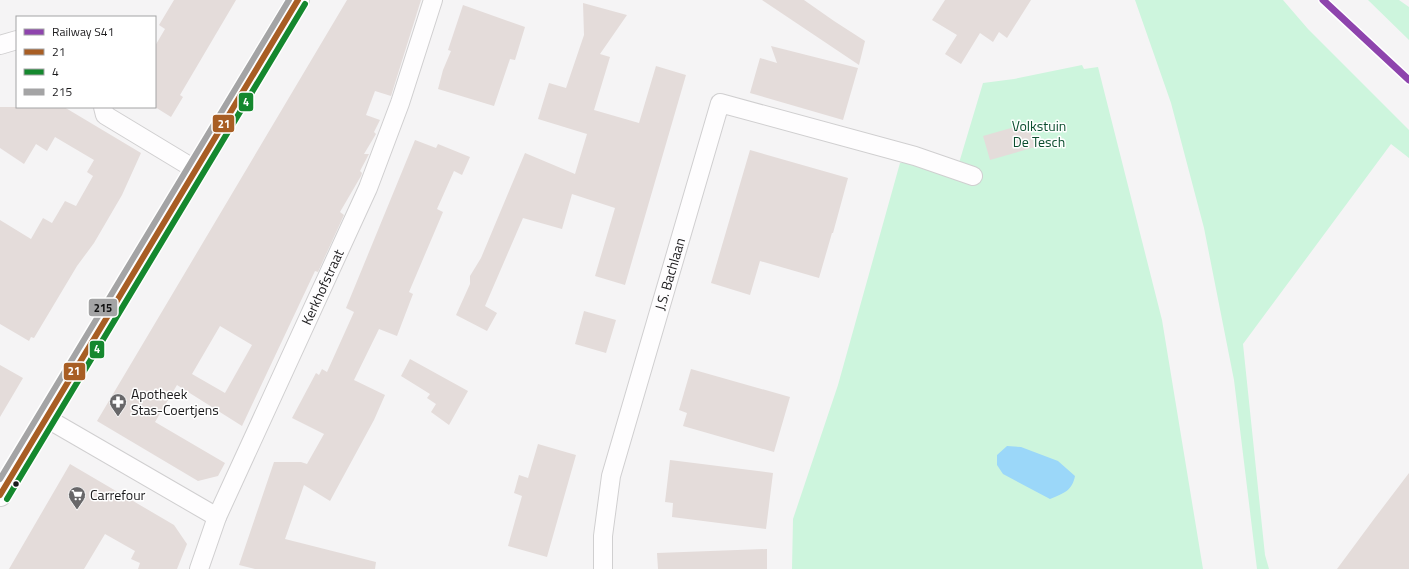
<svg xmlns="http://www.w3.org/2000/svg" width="1409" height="569" font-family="'Titillium Web',sans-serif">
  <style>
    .green { fill: #cdf5dd }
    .water { fill: #9bd7f9 }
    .building { fill: #e4dcda; fill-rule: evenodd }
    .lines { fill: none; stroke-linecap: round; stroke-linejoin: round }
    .minor-casing { stroke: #d0cfd0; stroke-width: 20 }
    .secondary-casing { stroke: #d0cfd0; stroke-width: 24 }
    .minor { stroke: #fefdfe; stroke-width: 18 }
    .secondary { stroke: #fefdfe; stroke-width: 22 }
    .bus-1-casing { stroke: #fff; stroke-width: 9 }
    .bus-2-casing { stroke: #fff; stroke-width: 9 }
    .bus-3-casing { stroke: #fff; stroke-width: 9 }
    .bus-1 { stroke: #a85e24; stroke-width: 6 }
    .bus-2 { stroke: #15882e; stroke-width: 6 }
    .bus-3 { stroke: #a4a4a5; stroke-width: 6 }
    .rail-1-casing { stroke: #fff; stroke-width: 10 }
    .rail-1 { stroke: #8e44ad; stroke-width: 7 }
    .bus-dot { fill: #1c1b1d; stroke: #fff; stroke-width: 1.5 }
    .labels { text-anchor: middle; stroke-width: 3; stroke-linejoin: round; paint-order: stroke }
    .park-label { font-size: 14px; fill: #0a4d2e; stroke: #fff }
    .street-label { font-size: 14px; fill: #1c1b1d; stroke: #fff }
    .poi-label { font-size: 14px; fill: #1c1b1d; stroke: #fff; text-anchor: start }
    .line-badge { stroke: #fff; stroke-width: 1.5 }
    .badge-label { font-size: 11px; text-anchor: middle; font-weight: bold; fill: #fff }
    .pale-badge-label { font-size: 11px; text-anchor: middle; font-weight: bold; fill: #111 }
  </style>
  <rect width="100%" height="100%" fill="#f5f4f5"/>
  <path class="green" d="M 1135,0 L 1283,0 L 1308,29 L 1409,130 L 1409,158 L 1391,144 L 1243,344 L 1265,555 L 1269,569 L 1257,569 L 1234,380 L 1204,228 L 1171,103 Z
    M 1368,0 L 1399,0 L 1409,7 L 1409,40 Z
    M 1082,65 L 1084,69 L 1098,67 L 1162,320 L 1203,569 L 792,569 L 793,519 L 838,385 L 900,163 L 959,163 L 983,83 L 1014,79 Z"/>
  <path class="water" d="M 1007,446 L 1021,447 L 1058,461 L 1075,476 C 1072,491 1064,493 1050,499 L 1003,474 L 997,465 L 997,455 Z"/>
  <path class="building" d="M 174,0 L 236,0 L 180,95 L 183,97 L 171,117 L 155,107 L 155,46 L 165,29 L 159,25 Z
    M 347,0 L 421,0 L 391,96 L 375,91 L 366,115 L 380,120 L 374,132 L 376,134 L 364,154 L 369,154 L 360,171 L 362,173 L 361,176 L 340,212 L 344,215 L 318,272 L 315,271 L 242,426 L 177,385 L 155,422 L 225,463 L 218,476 L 198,481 L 97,421 ZM 220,326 L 252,345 L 225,393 L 192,374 Z
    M 762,0 L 804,0 L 834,21 L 865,41 L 859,65 Z
    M 945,0 L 1031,0 L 1007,38 L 999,32 L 993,42 L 980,33 L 961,64 L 945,54 L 957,35 L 932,20 Z
    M 583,3 L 627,15 L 600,54 L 610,57 L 594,110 L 639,123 L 656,66 L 686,75 L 625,285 L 595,276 L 615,208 L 572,194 L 562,229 L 523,218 L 485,306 L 497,313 L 487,331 L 456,315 L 470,284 L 470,276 L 481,258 L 525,153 L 575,174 L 587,134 L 538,119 L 549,83 L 566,88 L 584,35 Z
    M 463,5 L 525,27 L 515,60 L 510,59 L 494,106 L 438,89 L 443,70 L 451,51 L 448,50 Z
    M 771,46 L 858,68 L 843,120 L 750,93 L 760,58 L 777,63 Z
    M 0,107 L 64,107 L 141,153 L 122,195 L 94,243 L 77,266 L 34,338 L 31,337 L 29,341 L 0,324 L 0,220 L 31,239 L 43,218 L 52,223 L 65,201 L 76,206 L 93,176 L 87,172 L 94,160 L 55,137 L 47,151 L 36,144 L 24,164 L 0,148 Z
    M 1028,123 L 1035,147 L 990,160 L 983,136 Z
    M 415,140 L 436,148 L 438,144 L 470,157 L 462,175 L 454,171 L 437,209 L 443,212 L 409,292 L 413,294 L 397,336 L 379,329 L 354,380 L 385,395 L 374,420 L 330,501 L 304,485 L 285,539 L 376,562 L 375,569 L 255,569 L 239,565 L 274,462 L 301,462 L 307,464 L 324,434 L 292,418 L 316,373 L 319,375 L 322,369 L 327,372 L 354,312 L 346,308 Z
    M 750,150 L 848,178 L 833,233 L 832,233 L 819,278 L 760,261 L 750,295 L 711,283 Z
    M 584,311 L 616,320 L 606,353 L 575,344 Z
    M 410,359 L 468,391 L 449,425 L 431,412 L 436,404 L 427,398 L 430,394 L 401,376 Z
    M 0,365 L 23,378 L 0,417 Z
    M 691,369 L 790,397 L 774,452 L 683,426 L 687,413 L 679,410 Z
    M 538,444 L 576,455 L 547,557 L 508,546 L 522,496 L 514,493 L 519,475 L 528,478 Z
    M 670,460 L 773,473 L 766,529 L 672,517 L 673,503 L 665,502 Z
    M 70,464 L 174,525 L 187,544 L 177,569 L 138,569 L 140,563 L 131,559 L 135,551 L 105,534 L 84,569 L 9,569 Z
    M 1409,473 L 1409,569 L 1337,569 L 1374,519 Z
    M 767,549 L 767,569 L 658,569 L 657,553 Z"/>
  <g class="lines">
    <g class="minor-casing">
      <g id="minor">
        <path d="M 0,45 L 17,40"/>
        <path d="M 103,107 L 105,115 L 196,170"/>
        <path d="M 46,418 L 217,517"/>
        <path id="s1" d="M 199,569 L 217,517 L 368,188 L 400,103 L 433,0"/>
        <path id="s2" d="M 603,569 L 603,536 L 611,476 L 720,103 L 915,156 L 973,176"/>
      </g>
    </g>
    <g class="secondary-casing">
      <path id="secondary" d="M 0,495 L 298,0"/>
    </g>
    <use href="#minor" class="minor"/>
    <use href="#secondary" class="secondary"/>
    <g class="bus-1-casing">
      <path id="bus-1" d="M 0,495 L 298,0"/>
    </g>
    <g class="bus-2-casing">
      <path id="bus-2" d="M 7,499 L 305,4"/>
    </g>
    <g class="bus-3-casing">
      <path id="bus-3" d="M 0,479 L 289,0"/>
    </g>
    <use href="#bus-1" class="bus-1"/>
    <use href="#bus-2" class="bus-2"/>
    <use href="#bus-3" class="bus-3"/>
    <g class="rail-1-casing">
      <path id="rail-1" d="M 1323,0 L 1409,80"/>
    </g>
    <use href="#rail-1" class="rail-1"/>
  </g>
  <defs>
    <g id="pharmacy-pin" transform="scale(0.9)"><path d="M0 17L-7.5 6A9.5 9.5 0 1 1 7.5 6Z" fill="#686769" stroke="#fff"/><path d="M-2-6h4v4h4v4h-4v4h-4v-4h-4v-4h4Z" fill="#fff"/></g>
    <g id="supermarket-pin" transform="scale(0.9)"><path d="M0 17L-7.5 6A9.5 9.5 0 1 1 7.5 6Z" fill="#686769" stroke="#fff"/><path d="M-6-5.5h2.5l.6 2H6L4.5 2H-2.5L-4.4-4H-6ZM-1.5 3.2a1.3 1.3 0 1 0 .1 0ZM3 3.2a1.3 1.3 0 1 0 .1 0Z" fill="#fff"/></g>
  </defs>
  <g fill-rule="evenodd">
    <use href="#pharmacy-pin" x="118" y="402"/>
    <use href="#supermarket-pin" x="77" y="495"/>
  </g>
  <circle class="bus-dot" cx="16" cy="484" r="3.5"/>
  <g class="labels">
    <g class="park-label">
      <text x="1039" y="131">Volkstuin<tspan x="1039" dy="16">De Tesch</tspan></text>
    </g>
    <g class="street-label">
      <text dy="5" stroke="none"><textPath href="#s2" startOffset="304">J.S. Bachlaan</textPath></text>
      <text dy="5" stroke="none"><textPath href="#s1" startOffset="308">Kerkhofstraat</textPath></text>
    </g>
    <g class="poi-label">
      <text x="131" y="399">Apotheek<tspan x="131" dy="16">Stas-Coertjens</tspan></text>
      <text x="90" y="500">Carrefour</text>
    </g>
  </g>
  <g class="line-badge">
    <rect x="238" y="92" width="16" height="20" rx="4" fill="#15882e"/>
    <rect x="212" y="114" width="23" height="19" rx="4" fill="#a85e24"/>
    <rect x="88" y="298" width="30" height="19" rx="4" fill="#a4a4a5"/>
    <rect x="89" y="340" width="16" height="19" rx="4" fill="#15882e"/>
    <rect x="63" y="362" width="23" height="19" rx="4" fill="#a85e24"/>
  </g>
  <g class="badge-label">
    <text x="246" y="106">4</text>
    <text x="224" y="128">21</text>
    <text x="97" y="353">4</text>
    <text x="74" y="375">21</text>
  </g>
  <g class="pale-badge-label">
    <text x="103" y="312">215</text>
  </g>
  <rect x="16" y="16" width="140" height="92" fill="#ffffff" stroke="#a4a4a5"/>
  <rect x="24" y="29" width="20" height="6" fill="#8e44ad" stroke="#a4a4a5"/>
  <text x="52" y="36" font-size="12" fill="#1c1b1d">Railway S41</text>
  <rect x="24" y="49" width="20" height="6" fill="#a85e24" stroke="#a4a4a5"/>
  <text x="52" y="56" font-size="12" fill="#1c1b1d">21</text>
  <rect x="24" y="69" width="20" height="6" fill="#15882e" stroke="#a4a4a5"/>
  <text x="52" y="76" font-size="12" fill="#1c1b1d">4</text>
  <rect x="24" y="89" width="20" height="6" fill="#a4a4a5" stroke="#a4a4a5"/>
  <text x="52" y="96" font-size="12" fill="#1c1b1d">215</text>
</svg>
